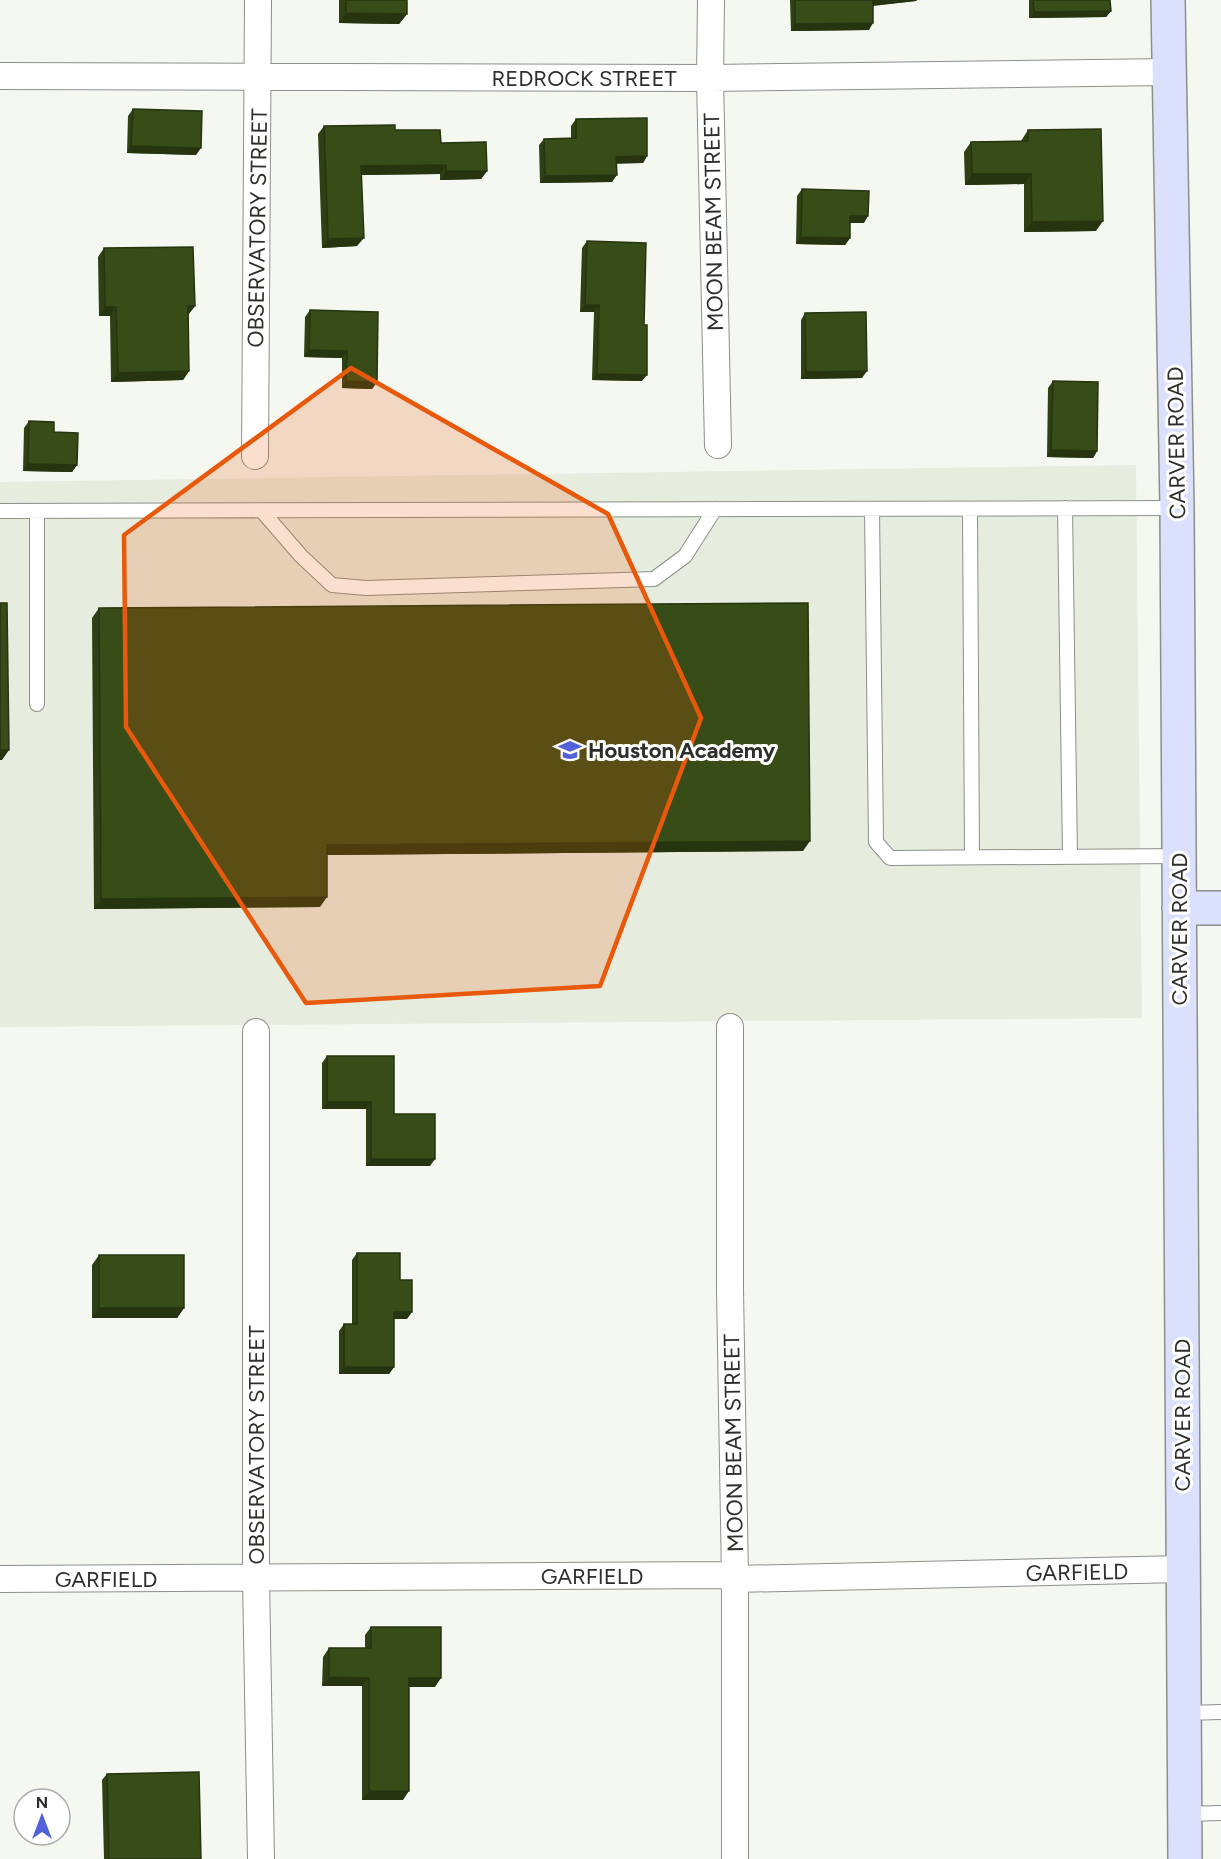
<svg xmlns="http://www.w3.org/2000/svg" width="1221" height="1859" font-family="Figtree,sans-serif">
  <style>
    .built { fill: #e6eddf }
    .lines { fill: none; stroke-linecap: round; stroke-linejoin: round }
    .lane-casing { stroke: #8d9089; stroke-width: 16 }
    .street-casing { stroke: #8d9089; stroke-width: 28 }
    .secondary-casing { stroke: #8d9089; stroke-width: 36 }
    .lane { stroke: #fff; stroke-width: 14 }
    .street { stroke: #fff; stroke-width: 26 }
    .secondary { stroke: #dbe1fc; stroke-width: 33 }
    .wall { fill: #2f4114 }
    .shaded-wall { fill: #263510 }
    .building { fill: #374c17; stroke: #263510; stroke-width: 1.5 }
    .marked { fill: #e8590c; fill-opacity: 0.2; stroke: #e8590c; stroke-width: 4.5; stroke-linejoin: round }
    .labels { text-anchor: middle; stroke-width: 6; stroke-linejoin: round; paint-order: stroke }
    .street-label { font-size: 22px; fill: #2e2f2c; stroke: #fff }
    .poi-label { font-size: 22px; font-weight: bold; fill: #2e2f2c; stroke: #fff; text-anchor: start }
  </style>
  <rect width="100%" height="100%" fill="#f5f8f1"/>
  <path class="built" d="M 1136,465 L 1142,1018 L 0,1027 L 0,482 Z"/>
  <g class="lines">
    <g class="lane-casing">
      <path id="lane" d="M 1065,508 L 1070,857
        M 872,509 L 876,842 L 890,858 L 1179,856
        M 970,509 L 972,857
        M 0,511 L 1177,508
        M 37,511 L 37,704
        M 262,511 L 301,556 L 332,585 L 366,588 L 654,579 L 685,556 L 715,509
        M 1184,1713 L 1221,1712
        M 1185,1814 L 1221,1813"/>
    </g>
    <g class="street-casing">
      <path id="street" d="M 711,0 L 710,78 L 718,445
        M 0,76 L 710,78 L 1168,72
        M 255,456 L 258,0
        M 730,1027 L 730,1290 L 735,1579 L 735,1859
        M 256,1032 L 256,1578 L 261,1859
        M 0,1579 L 722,1575 L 735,1579 L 1182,1569"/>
    </g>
    <g class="secondary-casing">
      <path id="secondary" d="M 1168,0 L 1177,508 L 1185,1859
        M 1179,908 L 1221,908"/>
    </g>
    <use href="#lane" class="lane"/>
    <use href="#street" class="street"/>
    <use href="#secondary" class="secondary"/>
  </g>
  <path class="wall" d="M 339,0 L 407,0 L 407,14 L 399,24 L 339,23 Z
    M 790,0 L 917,0 L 916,1 L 873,6 L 869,30 L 791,31 Z
    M 1029,0 L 1110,0 L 1111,11 L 1106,17 L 1029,18 Z
    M 133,109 L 196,155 L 127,153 L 128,116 Z
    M 576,119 L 647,156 L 643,163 L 616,163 L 612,182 L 540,183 L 539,145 L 544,139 L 571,138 L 571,126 Z
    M 324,126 L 395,130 L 441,143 L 487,171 L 481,179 L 440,180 L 440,174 L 362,175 L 357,246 L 322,248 L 318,134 Z
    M 1028,130 L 1096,231 L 1024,232 L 1024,184 L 965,185 L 964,152 L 971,142 L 1021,141 Z
    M 802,189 L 864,223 L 850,223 L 850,238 L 845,245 L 796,244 L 797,196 Z
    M 587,241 L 642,381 L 592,380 L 594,312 L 580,312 L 582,248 Z
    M 104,248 L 195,306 L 188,315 L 189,371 L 183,380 L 111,382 L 110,316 L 99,316 L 98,257 Z
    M 310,310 L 377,382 L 372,389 L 342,388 L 342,358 L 304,357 L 305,317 Z
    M 805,313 L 862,378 L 801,379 L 801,320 Z
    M 1053,381 L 1097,451 L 1093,458 L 1047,457 L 1048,388 Z
    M 29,421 L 54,432 L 77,465 L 72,472 L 23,471 L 24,428 Z
    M 99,608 L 803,851 L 327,855 L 320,907 L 94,909 L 92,618 Z
    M 327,1056 L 394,1114 L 430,1166 L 366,1166 L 366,1109 L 322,1109 L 322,1063 Z
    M 357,1253 L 400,1280 L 407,1319 L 394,1319 L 394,1367 L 389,1374 L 339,1374 L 339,1331 L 344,1324 L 352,1324 L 352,1260 Z
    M 99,1255 L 184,1308 L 177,1318 L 92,1318 L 92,1265 Z
    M 371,1627 L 435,1687 L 409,1687 L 403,1800 L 362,1800 L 362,1686 L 322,1686 L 323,1657 L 329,1648 L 365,1648 L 365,1635 Z
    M 107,1774 L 201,1859 L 104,1859 L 102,1780 Z"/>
  <path class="shaded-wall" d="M 873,0 L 917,0 L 916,1 L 868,6 Z
    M 1111,11 L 1106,17 L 1029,18 L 1034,12 Z
    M 346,13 L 407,14 L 399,24 L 339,23 Z
    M 873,23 L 869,30 L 791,31 L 795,24 Z
    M 131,146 L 201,148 L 196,155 L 127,153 Z
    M 647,156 L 643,163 L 612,164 L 616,157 Z
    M 446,165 L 440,174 L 355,175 L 361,166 Z
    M 446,171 L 487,171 L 481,179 L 440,180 Z
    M 972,174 L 1031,174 L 1024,184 L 965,185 Z
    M 617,175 L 612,182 L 540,183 L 545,176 Z
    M 850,216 L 868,216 L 864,223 L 846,223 Z
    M 1103,221 L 1096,231 L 1024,232 L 1032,222 Z
    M 801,237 L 850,238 L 845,245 L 796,244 Z
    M 364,238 L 357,246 L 322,248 L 328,239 Z
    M 585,305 L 599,305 L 594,312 L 580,312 Z
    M 188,306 L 195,306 L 188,315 L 181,315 Z
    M 105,307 L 116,307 L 110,316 L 99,316 Z
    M 309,350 L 347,351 L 342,358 L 304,357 Z
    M 189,371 L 183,380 L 111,382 L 118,373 Z
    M 867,371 L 862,378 L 801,379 L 806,372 Z
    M 597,374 L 647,375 L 642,381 L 592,380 Z
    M 346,381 L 377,382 L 372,389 L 342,388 Z
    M 1051,450 L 1097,451 L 1093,458 L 1047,457 Z
    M 28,464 L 77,465 L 72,472 L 23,471 Z
    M 0,750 L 9,750 L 2,760 L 0,760 Z
    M 810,841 L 803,851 L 319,855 L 327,845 Z
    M 327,897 L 320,907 L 94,909 L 101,899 Z
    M 327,1102 L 371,1102 L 366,1109 L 322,1109 Z
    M 371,1159 L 435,1159 L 430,1166 L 366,1166 Z
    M 99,1308 L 184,1308 L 177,1318 L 92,1318 Z
    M 394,1312 L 412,1312 L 407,1319 L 389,1319 Z
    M 344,1367 L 394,1367 L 389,1374 L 339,1374 Z
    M 329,1677 L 369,1678 L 362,1686 L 322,1686 Z
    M 409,1678 L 441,1678 L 435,1687 L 403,1687 Z
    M 369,1791 L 409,1791 L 403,1800 L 362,1800 Z"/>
  <path class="building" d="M 346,0 L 407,0 L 407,14 L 346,13 Z
    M 795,0 L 873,0 L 873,23 L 795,24 Z
    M 1033,0 L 1110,0 L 1111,11 L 1034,12 Z
    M 133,109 L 202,111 L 201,148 L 131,146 Z
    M 647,118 L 647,156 L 616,157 L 617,175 L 545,176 L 544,139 L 576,138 L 576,119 Z
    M 395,125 L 395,130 L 440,130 L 441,143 L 486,142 L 487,171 L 446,171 L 446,165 L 361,166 L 364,238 L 328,239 L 324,126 Z
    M 1101,129 L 1103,221 L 1032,222 L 1031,174 L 972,174 L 971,142 L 1028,141 L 1028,130 Z
    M 802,189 L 869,191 L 868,216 L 850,216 L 850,238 L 801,237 Z
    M 587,241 L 646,243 L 644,325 L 647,325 L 647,375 L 597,374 L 599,305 L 585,305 Z
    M 193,247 L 195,306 L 188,306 L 189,371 L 118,373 L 116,307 L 105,307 L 104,248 Z
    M 310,310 L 378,312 L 377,382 L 346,381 L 347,351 L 309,350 Z
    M 866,312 L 867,371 L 806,372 L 805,313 Z
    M 1053,381 L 1098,382 L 1097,451 L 1051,450 Z
    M 29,421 L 54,422 L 54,432 L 78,433 L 77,465 L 28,464 Z
    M 0,603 L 7,603 L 9,750 L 0,750 Z
    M 808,603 L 810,841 L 327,845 L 327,897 L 101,899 L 99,608 Z
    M 327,1056 L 394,1056 L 394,1114 L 435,1114 L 435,1159 L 371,1159 L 371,1102 L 327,1102 Z
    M 357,1253 L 400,1253 L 400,1280 L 412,1280 L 412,1312 L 394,1312 L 394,1367 L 344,1367 L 344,1324 L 357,1324 Z
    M 99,1255 L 184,1255 L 184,1308 L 99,1308 Z
    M 371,1627 L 441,1627 L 441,1678 L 409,1678 L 409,1791 L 369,1791 L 369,1678 L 329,1677 L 329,1648 L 371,1648 Z
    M 199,1772 L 201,1859 L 109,1859 L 107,1774 Z"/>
  <path class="marked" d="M 351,368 L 608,514 L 701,718 L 600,986 L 306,1003 L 126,727 L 124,535 Z"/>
  <defs>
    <g id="school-bare" transform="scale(1.8)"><path d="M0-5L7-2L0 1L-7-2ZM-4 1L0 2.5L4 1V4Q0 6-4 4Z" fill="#5161d7" stroke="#fff" stroke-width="2.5" paint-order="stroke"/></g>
  </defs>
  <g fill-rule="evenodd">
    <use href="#school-bare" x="570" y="750"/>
  </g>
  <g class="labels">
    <g class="street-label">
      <text x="584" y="86">REDROCK STREET</text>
      <text transform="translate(713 222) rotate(-91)" y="8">MOON BEAM STREET</text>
      <text transform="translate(257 228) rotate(-89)" y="8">OBSERVATORY STREET</text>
      <text transform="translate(1176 443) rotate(-91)" y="8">CARVER ROAD</text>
      <text transform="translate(1179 929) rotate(-90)" y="8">CARVER ROAD</text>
      <text transform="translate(1182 1415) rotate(-90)" y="8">CARVER ROAD</text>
      <text transform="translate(733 1443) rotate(-91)" y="8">MOON BEAM STREET</text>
      <text transform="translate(256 1445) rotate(-90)" y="8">OBSERVATORY STREET</text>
      <text transform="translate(1077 1572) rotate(-1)" y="8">GARFIELD</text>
      <text x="592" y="1584">GARFIELD</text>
      <text x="106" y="1587">GARFIELD</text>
    </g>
    <g class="poi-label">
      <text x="588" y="758">Houston Academy</text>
    </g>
  </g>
  <g transform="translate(42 1817)"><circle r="28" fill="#ffffff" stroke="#abacab" stroke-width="1.5"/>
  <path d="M0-4.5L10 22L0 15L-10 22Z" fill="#5161d7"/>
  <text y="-9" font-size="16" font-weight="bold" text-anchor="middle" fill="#2e2f2c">N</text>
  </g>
</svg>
